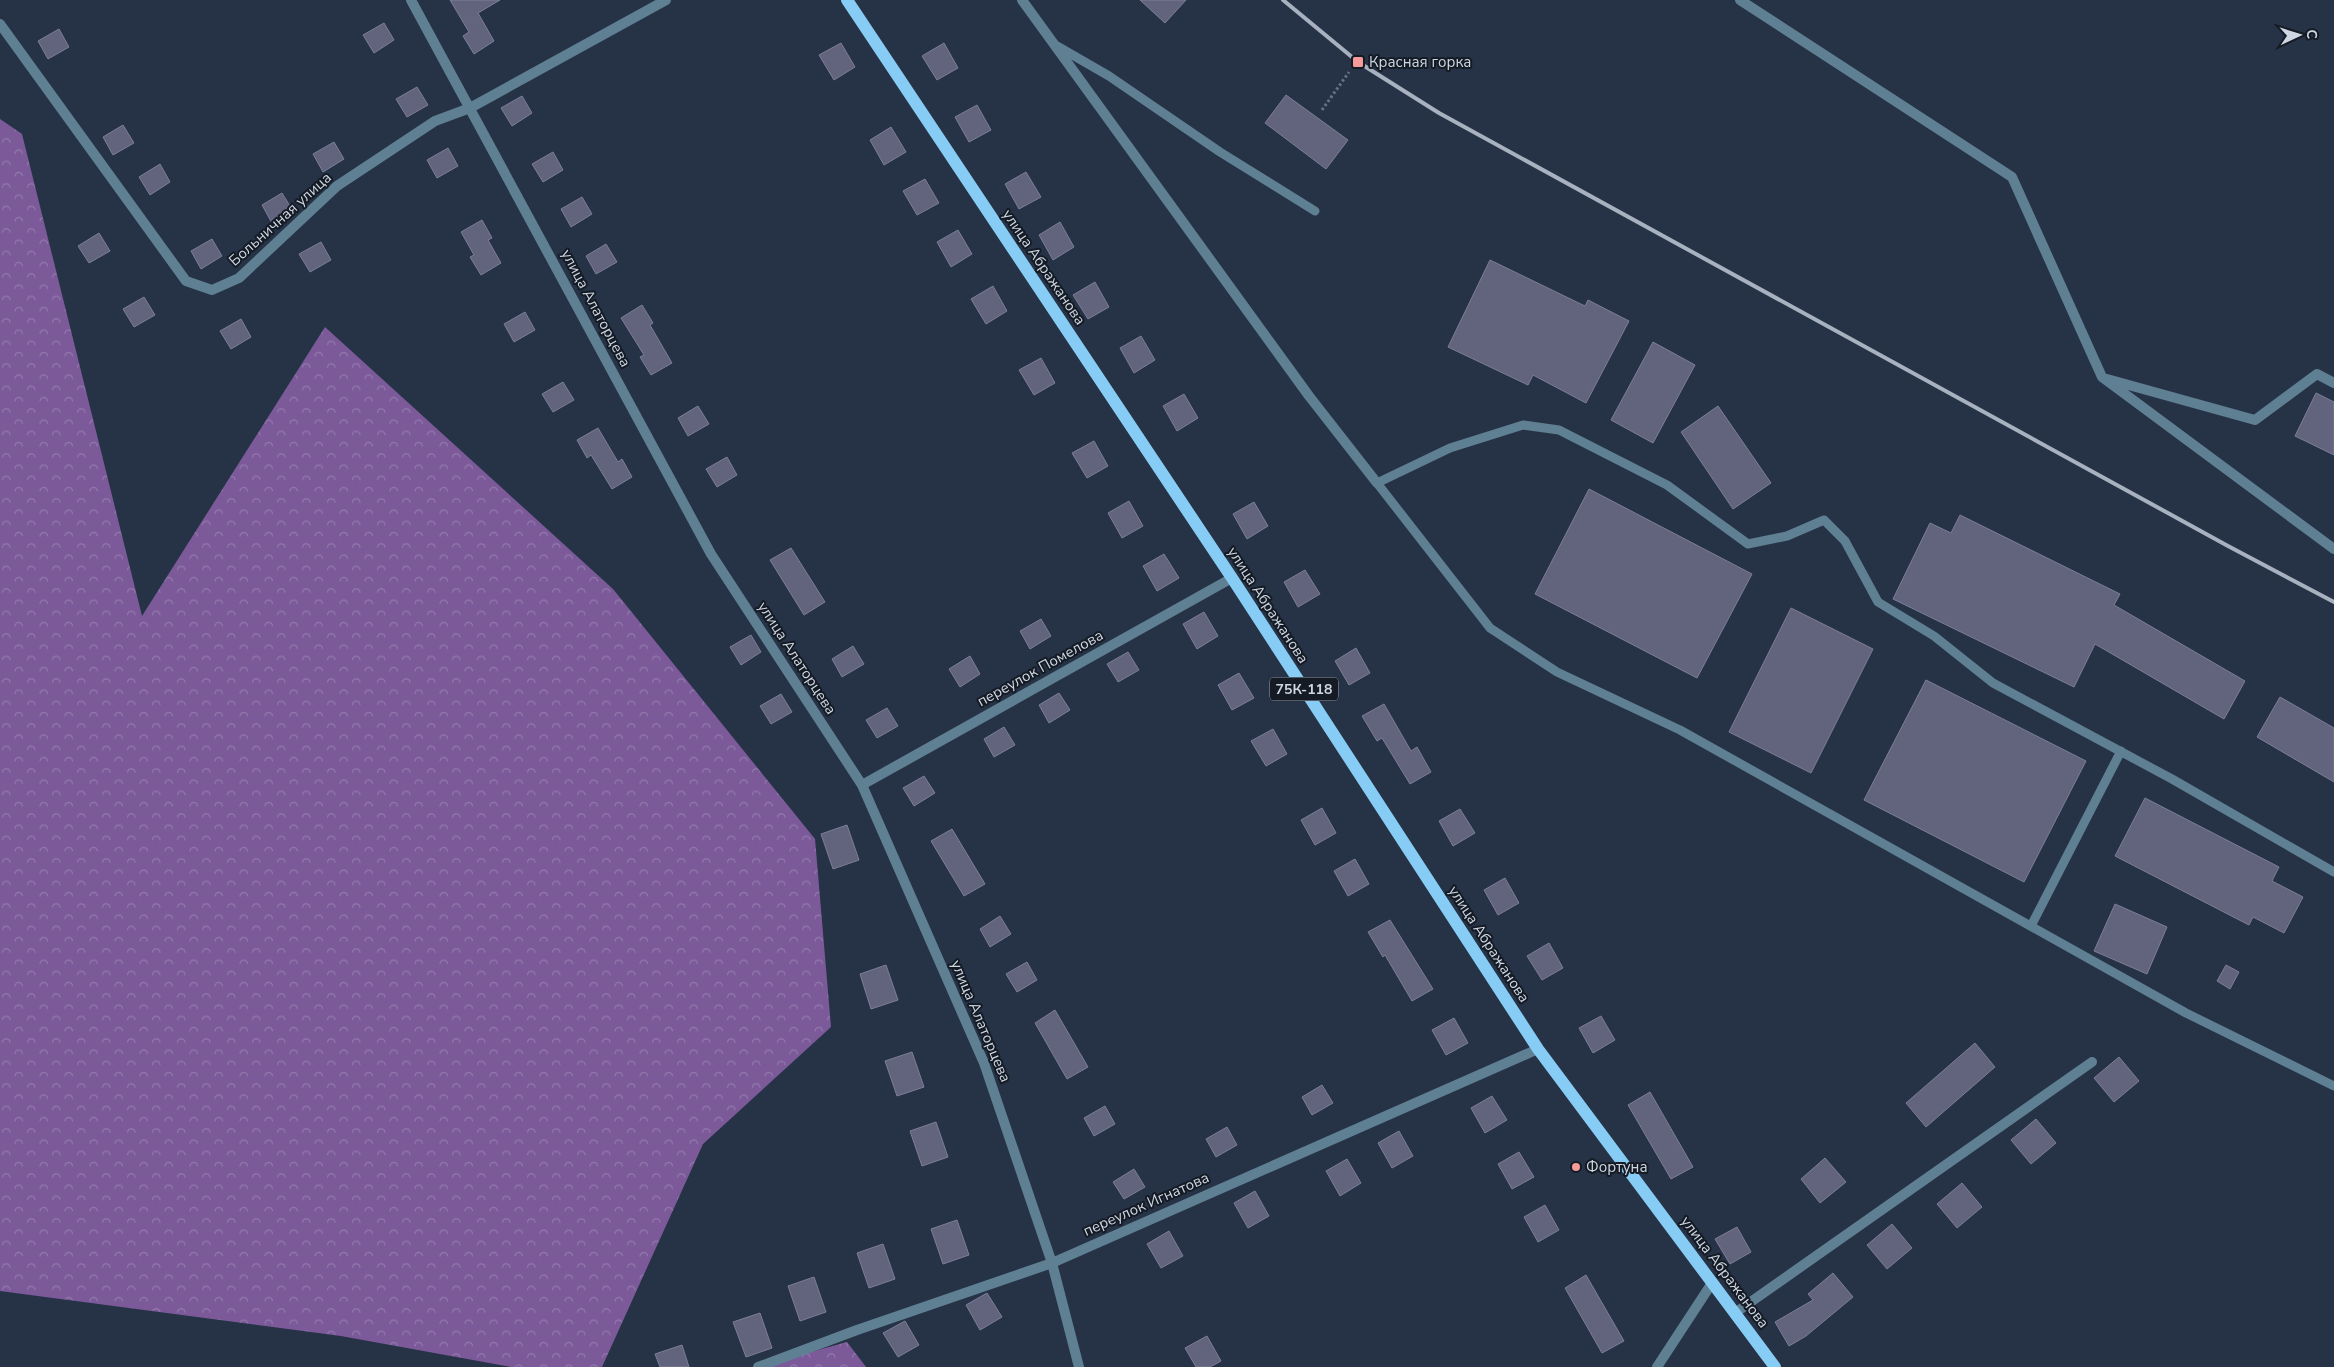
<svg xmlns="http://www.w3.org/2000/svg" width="2334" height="1367" font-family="'Nunito Sans',sans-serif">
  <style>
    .forest { fill: url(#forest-crowns) }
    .building { fill: #62637c; stroke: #7d7e99 }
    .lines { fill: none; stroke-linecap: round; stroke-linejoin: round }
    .path { stroke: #667283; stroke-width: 3; stroke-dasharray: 2.5 2.5; stroke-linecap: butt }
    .lane { stroke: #5f8093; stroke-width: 9 }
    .street { stroke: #5f8093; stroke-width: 10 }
    .primary { stroke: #87ccf4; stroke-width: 12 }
    .rail { stroke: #a7b1bf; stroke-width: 4 }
    .poi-dot { fill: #f59b99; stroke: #151b24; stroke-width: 2 }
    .labels { text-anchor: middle; stroke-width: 4; stroke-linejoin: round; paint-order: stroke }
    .shield { fill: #151b24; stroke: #969ea9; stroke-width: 1 }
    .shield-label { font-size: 14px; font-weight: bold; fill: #cdd6e2 }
    .poi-label { font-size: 15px; fill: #cdd6e2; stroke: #151b24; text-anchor: start }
    .street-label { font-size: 15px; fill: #cdd6e2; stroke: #151b24 }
  </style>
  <defs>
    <pattern id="forest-crowns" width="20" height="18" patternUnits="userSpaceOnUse" patternTransform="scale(1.25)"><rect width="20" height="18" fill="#7c5a9a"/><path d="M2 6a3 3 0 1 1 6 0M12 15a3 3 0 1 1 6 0" fill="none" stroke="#9379ac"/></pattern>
  </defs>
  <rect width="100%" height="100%" fill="#263347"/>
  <path class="forest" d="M 0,119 L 22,134 L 142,616 L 325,327 L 613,589 L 815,839 L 831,1027 L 703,1144 L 602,1367 L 511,1367 L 341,1336 L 0,1291 Z
    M 847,1342 L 866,1367 L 757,1367 Z"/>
  <path class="building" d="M 450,0 L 500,0 L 478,13 L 494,41 L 474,54 L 463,36 L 469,32 Z
    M 1140,0 L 1186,0 L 1165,23 Z
    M 384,23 L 394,40 L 374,53 L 363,35 Z
    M 59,29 L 69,47 L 48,59 L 38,41 Z
    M 841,43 L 855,67 L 834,80 L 819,55 Z
    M 944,43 L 958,68 L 937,80 L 922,56 Z
    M 417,87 L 428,105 L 407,117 L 396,99 Z
    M 1286,95 L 1348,140 L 1326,169 L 1265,123 Z
    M 522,96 L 532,113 L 512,126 L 501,108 Z
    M 977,105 L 991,130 L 969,142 L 955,117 Z
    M 123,125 L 134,143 L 113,155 L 103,137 Z
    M 891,127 L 906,152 L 884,165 L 870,140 Z
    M 334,142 L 344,159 L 323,172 L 313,154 Z
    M 448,148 L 458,166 L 437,178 L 427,160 Z
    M 553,152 L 563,170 L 543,182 L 532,164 Z
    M 160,164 L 170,182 L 150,195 L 139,177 Z
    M 1026,172 L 1041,197 L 1019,209 L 1005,184 Z
    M 925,179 L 939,203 L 917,215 L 903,191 Z
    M 282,193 L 293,211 L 272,223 L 262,205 Z
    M 582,197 L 592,214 L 571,227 L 561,209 Z
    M 482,220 L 492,238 L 488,240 L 501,263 L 481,275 L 470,257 L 474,255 L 461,232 Z
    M 1060,222 L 1074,247 L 1053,260 L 1039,235 Z
    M 958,230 L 972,254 L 951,267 L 937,242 Z
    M 99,233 L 110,251 L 89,263 L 78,246 Z
    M 212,239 L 222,256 L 201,269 L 191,251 Z
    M 321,242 L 331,260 L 310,272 L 299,254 Z
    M 606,244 L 617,262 L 596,274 L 586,256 Z
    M 1490,260 L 1585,306 L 1588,300 L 1629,321 L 1586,403 L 1533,375 L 1528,385 L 1448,347 Z
    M 1095,282 L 1109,307 L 1088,319 L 1073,295 Z
    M 993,286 L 1007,311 L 986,324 L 971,299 Z
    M 144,297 L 155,315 L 134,327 L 123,309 Z
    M 642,305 L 653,323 L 650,325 L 672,363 L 651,375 L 640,357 L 644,355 L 621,318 Z
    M 525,312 L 535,330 L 514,342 L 504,324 Z
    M 241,319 L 251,337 L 231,349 L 220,331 Z
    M 1141,336 L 1155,360 L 1134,373 L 1120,348 Z
    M 1653,342 L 1695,365 L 1653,443 L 1611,420 Z
    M 1041,358 L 1055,383 L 1034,395 L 1019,370 Z
    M 563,382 L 574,400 L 553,412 L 542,394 Z
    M 2316,393 L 2334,402 L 2334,455 L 2295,436 Z
    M 1184,394 L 1198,418 L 1177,431 L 1163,406 Z
    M 698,406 L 709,424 L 688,436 L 678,418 Z
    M 1718,406 L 1771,483 L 1733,509 L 1681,432 Z
    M 598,428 L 618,462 L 622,459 L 632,477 L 612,489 L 591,455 L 587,458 L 577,440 Z
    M 1094,441 L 1108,466 L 1087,478 L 1072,453 Z
    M 727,457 L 737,475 L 717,487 L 706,469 Z
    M 1589,489 L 1752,574 L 1697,678 L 1535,594 Z
    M 1129,501 L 1143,526 L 1122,538 L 1108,513 Z
    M 1254,502 L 1268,526 L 1247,539 L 1233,514 Z
    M 1960,515 L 2120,594 L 2114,605 L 2245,681 L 2224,719 L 2095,644 L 2074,687 L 1893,599 L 1930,523 L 1951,533 Z
    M 791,548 L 825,602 L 804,615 L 770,560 Z
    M 1164,554 L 1179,578 L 1157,591 L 1143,566 Z
    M 1305,570 L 1320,594 L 1298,607 L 1284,582 Z
    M 1791,608 L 1873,649 L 1811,773 L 1729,732 Z
    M 1204,612 L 1218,636 L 1197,649 L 1183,624 Z
    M 1041,619 L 1051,636 L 1030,649 L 1020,631 Z
    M 751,635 L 761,652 L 741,665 L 730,647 Z
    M 853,646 L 864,664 L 842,677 L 832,659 Z
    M 1356,648 L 1370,673 L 1349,685 L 1335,661 Z
    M 1128,652 L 1139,670 L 1118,682 L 1107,664 Z
    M 970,656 L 980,674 L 960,687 L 949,669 Z
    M 1239,673 L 1254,698 L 1232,710 L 1218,685 Z
    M 1926,680 L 2086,761 L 2024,882 L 1864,800 Z
    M 1059,693 L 1070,710 L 1049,723 L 1039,705 Z
    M 781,694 L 792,712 L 771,724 L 760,706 Z
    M 2280,697 L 2334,728 L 2334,782 L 2257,737 Z
    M 1384,704 L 1411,751 L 1417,747 L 1431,772 L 1410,784 L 1382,738 L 1377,741 L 1362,716 Z
    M 887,708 L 898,726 L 877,738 L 866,720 Z
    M 1004,727 L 1015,745 L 994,757 L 984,739 Z
    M 1273,729 L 1287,754 L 1266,766 L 1251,741 Z
    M 924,776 L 935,793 L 914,806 L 903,788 Z
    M 2145,798 L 2279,867 L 2272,881 L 2303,897 L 2284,933 L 2253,917 L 2249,925 L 2115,856 Z
    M 1322,808 L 1336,833 L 1315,845 L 1301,820 Z
    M 1460,809 L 1475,833 L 1453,846 L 1439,821 Z
    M 847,825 L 859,860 L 833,869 L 821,834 Z
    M 952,829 L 985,884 L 964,896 L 931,841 Z
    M 1355,859 L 1369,884 L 1348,896 L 1334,871 Z
    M 1505,878 L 1519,903 L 1498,915 L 1484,890 Z
    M 2115,904 L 2167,927 L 2147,974 L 2094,951 Z
    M 1000,916 L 1011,934 L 990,947 L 980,929 Z
    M 1390,920 L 1433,989 L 1412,1001 L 1385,955 L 1383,957 L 1368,932 Z
    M 1549,943 L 1563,968 L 1542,980 L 1527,956 Z
    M 1027,962 L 1037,980 L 1017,992 L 1006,974 Z
    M 886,965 L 898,1000 L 871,1009 L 860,974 Z
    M 2226,965 L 2239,972 L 2230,989 L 2217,981 Z
    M 1055,1010 L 1088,1067 L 1067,1079 L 1035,1023 Z
    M 1601,1016 L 1615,1040 L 1593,1053 L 1579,1028 Z
    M 1454,1018 L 1468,1043 L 1446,1055 L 1432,1030 Z
    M 1975,1043 L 1995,1067 L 1926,1127 L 1906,1103 Z
    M 912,1052 L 924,1087 L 897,1096 L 885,1061 Z
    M 2119,1057 L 2139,1081 L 2114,1102 L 2094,1078 Z
    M 1322,1085 L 1333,1103 L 1312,1115 L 1302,1097 Z
    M 1650,1092 L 1693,1167 L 1671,1179 L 1628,1105 Z
    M 1492,1096 L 1507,1120 L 1485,1133 L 1471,1108 Z
    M 1105,1106 L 1115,1124 L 1094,1136 L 1084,1118 Z
    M 2036,1119 L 2056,1143 L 2031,1164 L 2011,1140 Z
    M 936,1122 L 948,1157 L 922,1166 L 910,1131 Z
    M 1227,1127 L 1237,1145 L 1216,1157 L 1206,1139 Z
    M 1399,1131 L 1413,1156 L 1392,1168 L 1378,1143 Z
    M 1519,1152 L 1534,1177 L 1512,1189 L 1498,1164 Z
    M 1825,1158 L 1846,1182 L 1820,1203 L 1801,1179 Z
    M 1347,1159 L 1361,1183 L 1340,1196 L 1326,1171 Z
    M 1134,1169 L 1145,1187 L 1124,1199 L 1113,1182 Z
    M 1962,1183 L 1982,1207 L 1957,1228 L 1937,1204 Z
    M 1255,1191 L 1269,1216 L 1248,1228 L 1234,1203 Z
    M 1545,1205 L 1559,1230 L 1538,1242 L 1524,1217 Z
    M 957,1220 L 969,1255 L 943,1264 L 931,1229 Z
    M 1892,1224 L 1912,1248 L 1887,1269 L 1867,1245 Z
    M 1737,1227 L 1751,1252 L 1730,1264 L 1715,1239 Z
    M 1169,1231 L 1183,1256 L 1161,1268 L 1147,1244 Z
    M 883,1244 L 895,1279 L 869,1288 L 857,1253 Z
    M 1833,1273 L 1853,1297 L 1806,1336 L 1789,1346 L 1775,1322 L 1813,1300 L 1808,1294 Z
    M 1586,1275 L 1624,1341 L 1602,1353 L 1565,1288 Z
    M 814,1277 L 826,1312 L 800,1321 L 788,1286 Z
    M 987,1293 L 1002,1317 L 980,1330 L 966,1305 Z
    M 760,1313 L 772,1348 L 746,1357 L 733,1322 Z
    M 905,1321 L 919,1345 L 898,1357 L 883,1333 Z
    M 1207,1336 L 1221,1361 L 1210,1367 L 1196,1367 L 1185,1348 Z
    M 682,1345 L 689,1367 L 660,1367 L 655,1354 Z"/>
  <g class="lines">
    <path class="path" d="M 1322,110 L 1349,72"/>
    <path class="lane" d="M 1057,46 L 1109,76 L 1220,152 L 1315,211
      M 2334,872 L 2172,779 L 1993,683 L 1934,636 L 1878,602 L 1845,541 L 1824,520 L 1787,536 L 1748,544 L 1667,485 L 1559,430 L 1523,425 L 1450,448 L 1377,483 L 1490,628 L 1557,672 L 1680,730 L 2186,1013 L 2334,1086
      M 2031,926 L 2121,751"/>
    <path class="street" d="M 411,0 L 711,554 L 862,785 L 984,1063 L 1052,1263 L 1079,1367
      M 1022,0 L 1309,396 L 1377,483
      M 1740,0 L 2012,177 L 2102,377 L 2334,549
      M 0,24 L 186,281 L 212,290 L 239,278 L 337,186 L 435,121 L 470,108 L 666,0
      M 2107,379 L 2255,420 L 2317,374 L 2334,383
      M 862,785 L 1232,578
      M 1735,1313 L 2092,1062
      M 758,1367 L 857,1330 L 1052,1263 L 1538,1049
      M 1657,1367 L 1712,1283"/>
    <path class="primary" d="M 847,0 L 1232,578 L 1538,1049 L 1775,1367"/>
    <path class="rail" d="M 1283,0 L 1358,62 L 1439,113 L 2228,546 L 2334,602"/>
  </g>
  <g class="poi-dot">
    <rect x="1352" y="56" width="12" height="12" rx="2.5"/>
    <circle cx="1576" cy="1167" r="5"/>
  </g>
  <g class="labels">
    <rect class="shield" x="1270" y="677.5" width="68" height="23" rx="4"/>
    <g class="shield-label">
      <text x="1304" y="694">75К-118</text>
    </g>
    <g class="poi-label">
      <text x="1369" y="67">Красная горка</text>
      <text x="1586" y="1172">Фортуна</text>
    </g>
    <g class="street-label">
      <text transform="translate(280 219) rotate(-42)" y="5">Больничная улица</text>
      <text transform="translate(1044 267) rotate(56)" y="5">улица Абражанова</text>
      <text transform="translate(596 308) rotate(62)" y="5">улица Алаторцева</text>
      <text transform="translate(1268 605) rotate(57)" y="5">улица Абражанова</text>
      <text transform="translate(797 658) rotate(57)" y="5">улица Алаторцева</text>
      <text transform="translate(1040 668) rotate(-29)" y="5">переулок Помелова</text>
      <text transform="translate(1489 944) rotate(57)" y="5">улица Абражанова</text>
      <text transform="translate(981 1021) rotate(67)" y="5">улица Алаторцева</text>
      <text transform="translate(1146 1204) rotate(-24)" y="5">переулок Игнатова</text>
      <text transform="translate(1725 1272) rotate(53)" y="5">улица Абражанова</text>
    </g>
  </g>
  <g transform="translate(2299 35) rotate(86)" stroke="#151b24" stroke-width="4" paint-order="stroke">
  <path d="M0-4L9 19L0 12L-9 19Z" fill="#cdd6e2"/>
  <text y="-8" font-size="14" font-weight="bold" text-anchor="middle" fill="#cdd6e2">С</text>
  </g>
</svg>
